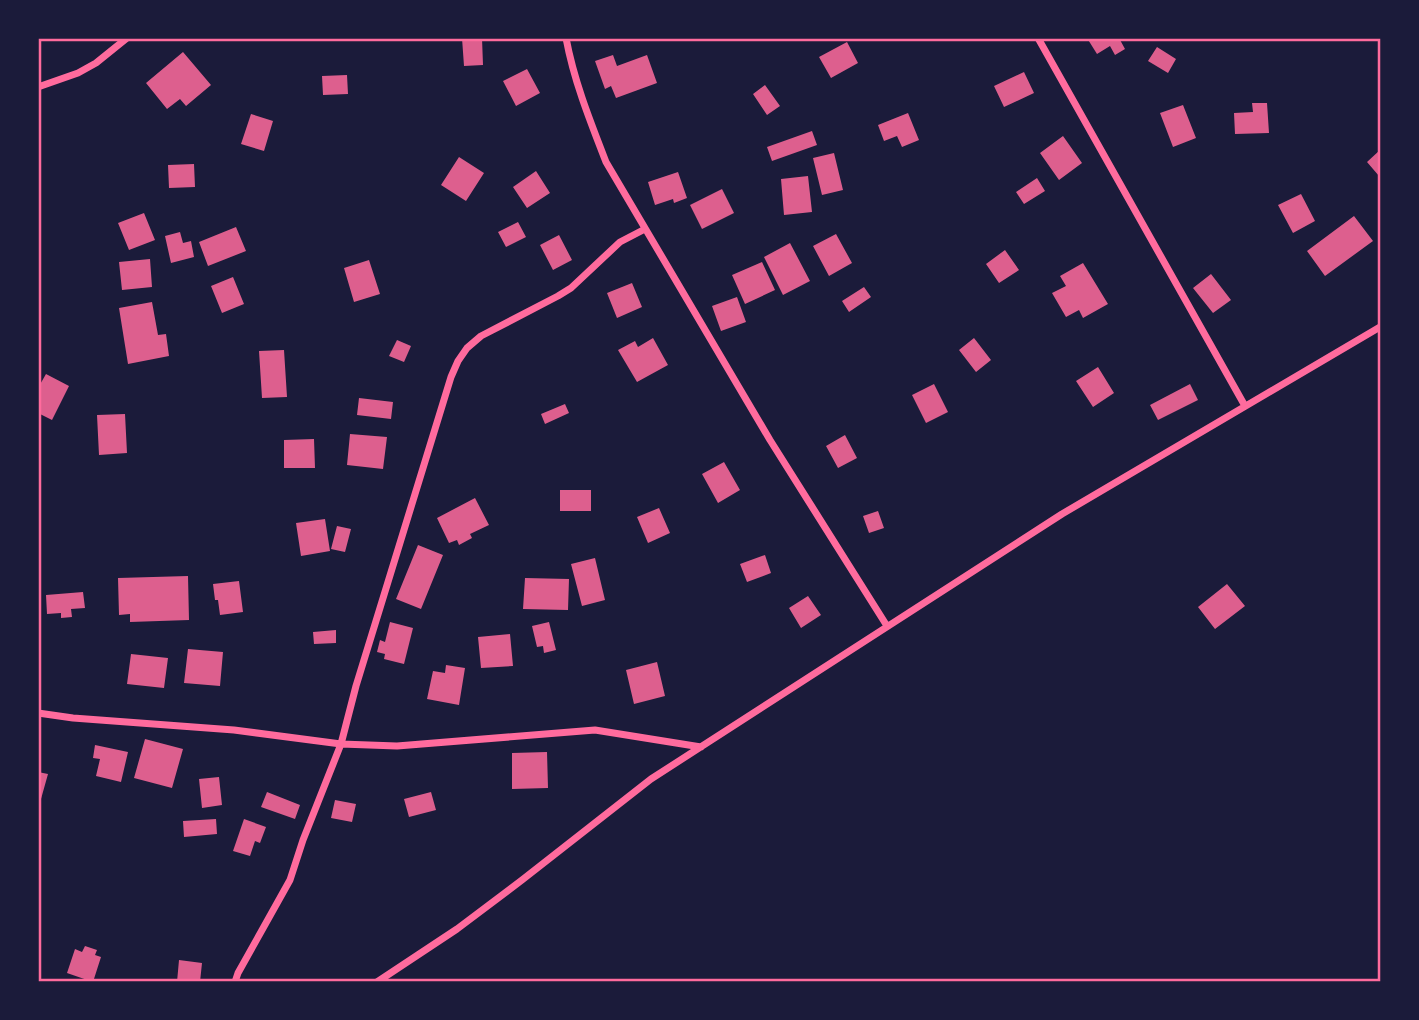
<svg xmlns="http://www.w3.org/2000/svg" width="1419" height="1020" font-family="Barlow,sans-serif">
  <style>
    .building { fill: #dd5f8e }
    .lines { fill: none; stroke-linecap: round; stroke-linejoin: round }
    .minor { stroke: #ff6b9d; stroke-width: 7 }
    .neatline { fill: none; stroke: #ff6b9d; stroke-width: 2.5 }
  </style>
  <rect width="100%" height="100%" fill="#1b1b3a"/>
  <path class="building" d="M 462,38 L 482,38 L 483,65 L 464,66 Z
    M 1087,38 L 1119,38 L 1125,49 L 1115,55 L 1110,46 L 1097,54 Z
    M 847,42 L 858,63 L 831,78 L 819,57 Z
    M 1157,47 L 1176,59 L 1168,73 L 1148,61 Z
    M 183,52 L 211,85 L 186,106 L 180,99 L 167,109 L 146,83 Z
    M 613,55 L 617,66 L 647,55 L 657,83 L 616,98 L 611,86 L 605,89 L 595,61 Z
    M 527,69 L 540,93 L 516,106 L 503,81 Z
    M 1024,72 L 1034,93 L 1004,107 L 994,86 Z
    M 347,75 L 348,94 L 323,95 L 322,76 Z
    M 765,85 L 780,106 L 767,115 L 753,94 Z
    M 1252,103 L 1267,103 L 1269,133 L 1235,134 L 1234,113 L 1253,112 Z
    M 1183,105 L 1196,138 L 1173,147 L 1160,113 Z
    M 908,113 L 919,140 L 902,147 L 897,136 L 884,141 L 878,125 Z
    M 251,114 L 273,121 L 264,151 L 241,144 Z
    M 812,131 L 817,145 L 772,161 L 767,147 Z
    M 1063,136 L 1082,163 L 1059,180 L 1040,153 Z
    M 1380,150 L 1380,175 L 1379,176 L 1367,162 Z
    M 834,153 L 843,190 L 822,195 L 813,158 Z
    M 459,157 L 484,173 L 466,201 L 441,185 Z
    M 194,164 L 195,187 L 169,188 L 168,165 Z
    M 536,171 L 550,193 L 527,208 L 513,187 Z
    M 678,172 L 687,198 L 674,203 L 673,199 L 655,205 L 648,182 Z
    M 808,176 L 812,212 L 784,215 L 781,179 Z
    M 1037,178 L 1045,191 L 1024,204 L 1016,192 Z
    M 722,189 L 734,213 L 702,229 L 690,205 Z
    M 1301,194 L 1315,221 L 1293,233 L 1278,205 Z
    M 144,213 L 155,240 L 129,250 L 118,223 Z
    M 1354,216 L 1373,241 L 1325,276 L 1307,251 Z
    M 518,222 L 526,237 L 506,247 L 498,232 Z
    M 236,227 L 246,251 L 208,266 L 199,242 Z
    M 180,232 L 183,243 L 191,241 L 194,257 L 171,263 L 165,236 Z
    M 836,234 L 852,263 L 829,276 L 813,246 Z
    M 559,235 L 572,260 L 553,270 L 540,245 Z
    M 790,243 L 810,281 L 783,295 L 764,257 Z
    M 1005,250 L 1019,270 L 999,283 L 986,264 Z
    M 150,259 L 152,287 L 122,290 L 119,262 Z
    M 369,260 L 380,294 L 354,302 L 344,268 Z
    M 762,262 L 775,290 L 745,304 L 732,275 Z
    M 1083,263 L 1108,304 L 1083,318 L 1079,310 L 1066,317 L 1052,293 L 1066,286 L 1060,276 Z
    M 1211,274 L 1231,300 L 1213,313 L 1193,288 Z
    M 233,277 L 244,304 L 222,313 L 211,286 Z
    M 632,283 L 642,307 L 617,318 L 607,293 Z
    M 864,287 L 871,297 L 849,312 L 842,301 Z
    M 737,297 L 746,322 L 721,331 L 712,306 Z
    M 152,302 L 158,335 L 166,334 L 169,356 L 128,364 L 119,308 Z
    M 653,338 L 668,365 L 637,382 L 618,350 L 635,341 L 638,347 Z
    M 974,338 L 991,360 L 976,372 L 959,350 Z
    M 397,340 L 411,346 L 404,362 L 389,356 Z
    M 284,350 L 287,397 L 262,398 L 259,351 Z
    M 1098,367 L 1114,393 L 1093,407 L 1076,381 Z
    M 46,374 L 69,386 L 52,420 L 38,413 L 38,388 Z
    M 934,384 L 948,412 L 926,423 L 912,395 Z
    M 1190,384 L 1198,400 L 1158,420 L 1150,405 Z
    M 359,398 L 393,402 L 391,419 L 357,415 Z
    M 565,404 L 569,413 L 545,424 L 541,414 Z
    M 125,414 L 127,453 L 99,455 L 97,415 Z
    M 350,434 L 387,437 L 383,469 L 347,465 Z
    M 845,435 L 857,458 L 838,468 L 826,446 Z
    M 314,439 L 315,468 L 284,468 L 284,440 Z
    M 724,462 L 740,490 L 718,503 L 702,474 Z
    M 560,490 L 591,490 L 591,511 L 560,511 Z
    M 475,498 L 489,525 L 470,534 L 472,538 L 459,545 L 457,540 L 449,543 L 437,518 Z
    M 659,508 L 670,533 L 648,543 L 637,517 Z
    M 878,511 L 884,528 L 869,533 L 863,516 Z
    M 325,519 L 330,551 L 301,556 L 296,523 Z
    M 337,526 L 351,529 L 345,552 L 331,549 Z
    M 418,545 L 443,555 L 421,609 L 396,599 Z
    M 765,555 L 771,573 L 747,582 L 740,564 Z
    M 595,558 L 605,600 L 582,606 L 571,564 Z
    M 188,576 L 189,620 L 130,622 L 130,614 L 119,615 L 118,578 Z
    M 525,578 L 569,579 L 568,610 L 523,609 Z
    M 239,581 L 243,612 L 220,615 L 218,600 L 215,600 L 213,584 Z
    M 1227,584 L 1245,606 L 1215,629 L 1198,607 Z
    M 83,592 L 85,608 L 71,609 L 72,617 L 61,618 L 61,613 L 47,614 L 46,595 Z
    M 808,596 L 821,615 L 801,628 L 789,608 Z
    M 390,622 L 413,628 L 404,664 L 384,659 L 385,654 L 377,652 L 380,640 L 385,642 Z
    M 549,622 L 556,650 L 544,653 L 543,646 L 537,647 L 532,626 Z
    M 336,630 L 336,643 L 314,644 L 313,632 Z
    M 510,634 L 513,666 L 481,668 L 478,637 Z
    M 188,649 L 223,652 L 220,686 L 184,683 Z
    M 131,654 L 168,658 L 164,688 L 127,684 Z
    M 657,662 L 665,696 L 634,704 L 626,670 Z
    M 446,665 L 465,668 L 459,705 L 427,699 L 433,671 L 445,673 Z
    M 145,739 L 183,749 L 172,788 L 134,778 Z
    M 95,745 L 128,752 L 121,782 L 96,776 L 100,759 L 93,758 Z
    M 547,752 L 548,788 L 512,789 L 512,753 Z
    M 38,772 L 48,774 L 41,799 L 38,799 Z
    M 219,777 L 222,805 L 202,808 L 199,779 Z
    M 267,792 L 300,805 L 295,819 L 261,807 Z
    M 431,792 L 436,810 L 409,817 L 404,799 Z
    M 335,800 L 356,804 L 352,822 L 331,818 Z
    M 216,819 L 217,834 L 184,837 L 183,821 Z
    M 244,819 L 266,827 L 260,843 L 255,841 L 250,856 L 233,851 Z
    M 85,946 L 97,950 L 95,955 L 101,957 L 93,982 L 67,973 L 75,949 L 82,952 Z
    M 179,960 L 202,963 L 200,982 L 177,982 Z"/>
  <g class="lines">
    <path class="minor" d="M 566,38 C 574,81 590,121 606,162 L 770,440 L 887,626
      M 1038,38 L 1245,406
      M 38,87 L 78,73 L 96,63 L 127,38
      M 38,713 L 73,718 L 234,730 L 341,744 L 397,746 L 595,730 L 701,747
      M 235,982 L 238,973 L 290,880 L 303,840 L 341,744 L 356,686 L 451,377 L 458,361 L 467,348 L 481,336 L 558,296 L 571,288 L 620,242 L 645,229
      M 377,982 L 457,929 L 522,880 L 651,779 L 1062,514 L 1380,327"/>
  </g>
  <rect width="1419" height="1020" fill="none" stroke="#1b1b3a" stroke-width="80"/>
  <rect x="40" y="40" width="1339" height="940" class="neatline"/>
</svg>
